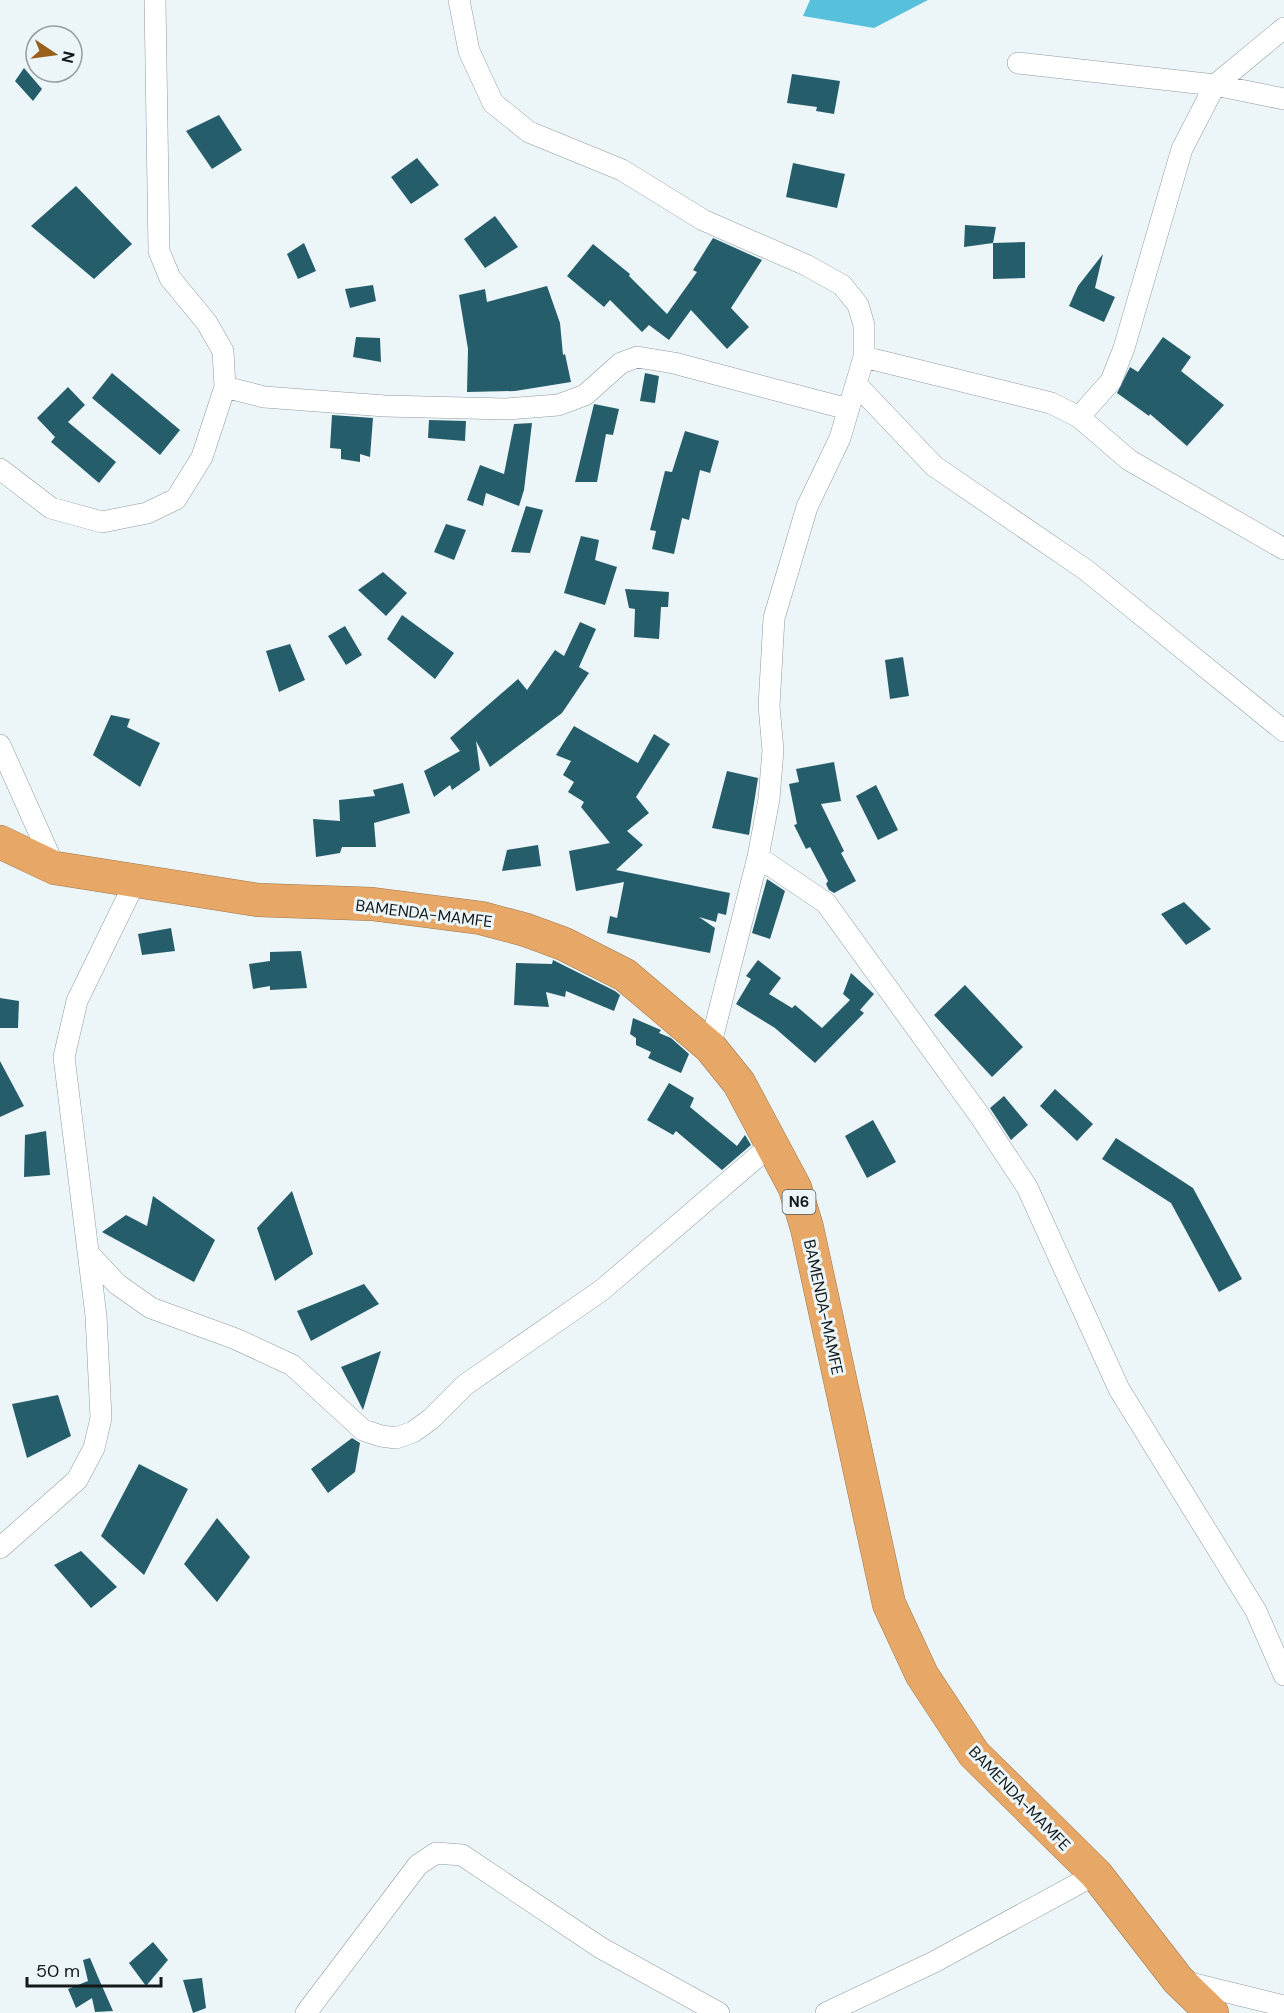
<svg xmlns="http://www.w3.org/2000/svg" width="1284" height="2013" font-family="'DM Sans',sans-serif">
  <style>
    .forest { fill: #57c0da }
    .building { fill: #265d6b }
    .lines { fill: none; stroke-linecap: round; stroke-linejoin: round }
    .street-casing { stroke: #919b9e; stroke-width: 22 }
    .highway-casing { stroke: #9d764c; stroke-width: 34 }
    .street { stroke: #fff; stroke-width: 21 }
    .highway { stroke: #e7a867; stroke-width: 33 }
    .labels { text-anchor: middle; stroke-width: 6; stroke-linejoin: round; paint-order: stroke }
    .shield { fill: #ecf6f9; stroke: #555b5c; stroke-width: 1.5 }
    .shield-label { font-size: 15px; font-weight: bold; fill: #141819 }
    .street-label { font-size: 16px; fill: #141819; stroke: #ecf6f9 }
  </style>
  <rect width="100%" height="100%" fill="#ecf6f9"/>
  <path class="forest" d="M 810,0 L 928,0 L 874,28 L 803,16 Z"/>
  <path class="building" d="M 24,68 L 42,89 L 33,101 L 15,81 Z
    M 792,74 L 840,81 L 834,114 L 816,111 L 817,107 L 787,103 Z
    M 219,115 L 242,150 L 212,169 L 186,131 Z
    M 417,158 L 439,185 L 411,204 L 391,177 Z
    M 793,163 L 845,174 L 837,208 L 786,197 Z
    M 76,186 L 132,244 L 94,279 L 31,226 Z
    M 495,216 L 518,247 L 485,268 L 464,239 Z
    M 965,225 L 996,227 L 993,243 L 964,247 Z
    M 713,238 L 762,260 L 731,308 L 749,327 L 727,349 L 691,310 L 669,340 L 649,325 L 642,332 L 610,300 L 604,307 L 567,276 L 593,244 L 630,274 L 629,276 L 667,314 L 697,272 L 693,270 Z
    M 1025,242 L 1025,278 L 993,279 L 993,243 Z
    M 304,243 L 316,271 L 298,279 L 287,254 Z
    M 1103,254 L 1095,288 L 1115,297 L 1104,322 L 1069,306 L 1078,286 Z
    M 373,285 L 376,301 L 350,308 L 345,289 Z
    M 547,286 L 560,323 L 563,355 L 565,354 L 571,382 L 515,391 L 467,392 L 468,349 L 459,295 L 485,289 L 487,302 Z
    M 356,337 L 380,338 L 381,362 L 353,357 Z
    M 1163,337 L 1191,357 L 1181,371 L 1224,405 L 1187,446 L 1150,414 L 1149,416 L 1117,393 L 1130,367 L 1138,372 Z
    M 112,373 L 180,430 L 160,455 L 92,398 Z
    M 645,373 L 659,376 L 655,403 L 640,401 Z
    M 68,387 L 85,405 L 68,422 L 116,462 L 99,483 L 51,442 L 55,437 L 37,418 Z
    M 594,404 L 619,409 L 613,435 L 606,434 L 597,482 L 575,482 Z
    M 332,415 L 373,418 L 370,457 L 360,454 L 360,462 L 341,459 L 341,449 L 330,448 Z
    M 429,420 L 466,421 L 465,441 L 428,438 Z
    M 532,423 L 524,490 L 519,506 L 486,493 L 483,506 L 467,500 L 480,465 L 504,474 L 514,424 Z
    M 685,431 L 719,441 L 710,473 L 700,470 L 689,520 L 682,518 L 674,554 L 652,549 L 656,531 L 650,530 L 665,471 L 672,472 Z
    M 526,506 L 543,510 L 530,553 L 511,552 Z
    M 446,524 L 466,530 L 454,560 L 434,552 Z
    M 581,536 L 599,540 L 595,560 L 617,567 L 605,605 L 564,593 Z
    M 383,572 L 407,593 L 386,616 L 358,590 Z
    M 625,589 L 669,592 L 668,607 L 661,607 L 659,639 L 634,637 L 635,609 L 629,608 Z
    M 402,615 L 454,653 L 435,679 L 387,639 Z
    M 580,622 L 596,629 L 579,667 L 589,673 L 562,713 L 490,767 L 476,741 L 480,770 L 452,790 L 450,785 L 434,797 L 424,771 L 460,751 L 450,738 L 518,679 L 527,690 L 555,650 L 564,656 Z
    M 345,626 L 362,655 L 346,665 L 328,636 Z
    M 290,644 L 305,680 L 279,692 L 266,651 Z
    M 903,657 L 909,696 L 890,699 L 885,660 Z
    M 111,715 L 130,719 L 127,727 L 160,743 L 140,787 L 93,755 Z
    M 574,726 L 638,763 L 654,734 L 670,744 L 636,797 L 649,813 L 627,831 L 643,845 L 616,870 L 730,893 L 726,915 L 718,913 L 716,922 L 699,917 L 715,928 L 710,953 L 607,933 L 610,916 L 617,918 L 624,882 L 576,891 L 569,851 L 610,843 L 581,807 L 584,802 L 568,792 L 574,782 L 563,775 L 571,761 L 556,755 Z
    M 834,762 L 841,801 L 821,804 L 844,851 L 841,853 L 856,881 L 834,893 L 829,890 L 826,884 L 828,881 L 810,847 L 806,849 L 794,825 L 797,824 L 789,784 L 799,782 L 796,769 Z
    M 727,771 L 758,778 L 749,835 L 712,828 Z
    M 403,783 L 410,813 L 374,823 L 376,847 L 342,847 L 340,853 L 316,857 L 313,819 L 340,821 L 339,800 L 375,796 L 373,790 Z
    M 876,785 L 898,830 L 878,840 L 856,796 Z
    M 538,845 L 541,866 L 502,871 L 507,850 Z
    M 767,879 L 785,891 L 770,939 L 752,933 Z
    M 1184,902 L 1211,929 L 1186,945 L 1161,914 Z
    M 171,928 L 175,951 L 142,955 L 138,934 Z
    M 301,951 L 307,988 L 270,990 L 270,986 L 253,989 L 249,964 L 270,961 L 270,952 Z
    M 553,960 L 615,991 L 620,995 L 614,1011 L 566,991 L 565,997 L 546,992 L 549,1007 L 514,1005 L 516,963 L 552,964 Z
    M 758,960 L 781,978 L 769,994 L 792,1008 L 795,1005 L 822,1028 L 850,1000 L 843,994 L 851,973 L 874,994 L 860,1010 L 864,1013 L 815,1063 L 775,1028 L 736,1004 L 751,979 L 746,976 Z
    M 965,985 L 1023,1047 L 992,1077 L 934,1015 Z
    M 0,998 L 19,1001 L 18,1028 L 0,1028 Z
    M 633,1018 L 661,1030 L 659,1033 L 671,1038 L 689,1054 L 681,1073 L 648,1058 L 651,1052 L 636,1045 L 636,1038 L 630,1034 Z
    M 0,1061 L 24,1106 L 0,1117 Z
    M 669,1083 L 694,1098 L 690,1107 L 737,1146 L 745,1135 L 751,1145 L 722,1170 L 676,1131 L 673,1135 L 647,1120 Z
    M 1055,1089 L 1093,1124 L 1077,1141 L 1040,1106 Z
    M 1004,1096 L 1028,1125 L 1011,1140 L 990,1108 Z
    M 873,1120 L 896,1162 L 867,1178 L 845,1136 Z
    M 46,1131 L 50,1175 L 24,1177 L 25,1135 Z
    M 1116,1138 L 1193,1188 L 1242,1279 L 1219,1292 L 1171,1203 L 1102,1159 Z
    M 292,1191 L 313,1254 L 275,1281 L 257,1228 Z
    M 153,1196 L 215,1240 L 194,1282 L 102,1232 L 126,1215 L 147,1226 Z
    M 364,1284 L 379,1304 L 311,1341 L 297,1311 Z
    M 381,1351 L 363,1410 L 341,1367 Z
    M 58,1395 L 71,1436 L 27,1458 L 12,1404 Z
    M 352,1438 L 360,1443 L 355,1472 L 328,1493 L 311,1469 Z
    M 139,1464 L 188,1489 L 144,1575 L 101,1536 Z
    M 217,1518 L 250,1557 L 217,1602 L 184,1564 Z
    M 81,1551 L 117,1587 L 91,1608 L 54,1565 Z
    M 153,1942 L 168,1960 L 146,1986 L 129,1963 Z
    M 90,1958 L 98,1977 L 113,2011 L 95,2012 L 92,1998 L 76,2008 L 68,1989 L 88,1981 L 83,1960 Z
    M 202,1978 L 206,2008 L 193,2013 L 183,1980 Z"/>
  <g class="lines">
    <g class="street-casing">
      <path id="street" d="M 459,0 L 469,51 L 493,103 L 529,132 L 622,170 L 703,220 L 806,265 L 842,285 L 858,305 L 864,325 L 864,357 L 840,438 L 807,507 L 774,618 L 769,706 L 773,750 L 769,799 L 758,857 L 710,1047
        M 1018,63 L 1215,85 L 1284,99
        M 864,357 L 1051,403 L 1079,417 L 1129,460 L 1284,549
        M 856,384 L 934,466 L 1086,570 L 1284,731
        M 225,387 L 264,397 L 385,406 L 506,409 L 558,405 L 585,395 L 621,363 L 637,357 L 674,363 L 848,409
        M 1079,417 L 1111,381 L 1124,348 L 1182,149 L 1215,85 L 1284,28
        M 0,469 L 51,508 L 102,522 L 147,513 L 176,499 L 202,457 L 225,387 L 223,351 L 207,323 L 170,278 L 159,251 L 155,0
        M 0,745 L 55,868
        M 758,857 L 826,903 L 980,1116 L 1027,1187 L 1119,1389 L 1256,1611 L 1284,1675
        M 88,1253 L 117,1284 L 151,1308 L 236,1339 L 292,1365 L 363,1430 L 381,1436 L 396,1438 L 413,1432 L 431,1419 L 465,1385 L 602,1290 L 771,1145
        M 0,1548 L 77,1480 L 94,1448 L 101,1418 L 96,1316 L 64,1057 L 77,1001 L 136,880
        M 1182,1981 L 1284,2006
        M 306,2013 L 418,1865 L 436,1853 L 462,1855 L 601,1948 L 719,2013
        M 826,2013 L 934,1962 L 1096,1874"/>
    </g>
    <g class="highway-casing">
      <path id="highway" d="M 0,842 L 55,868 L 258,900 L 372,904 L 481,918 L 526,930 L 564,944 L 625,975 L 710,1047 L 739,1083 L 795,1188 L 807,1228 L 889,1604 L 922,1675 L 974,1754 L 1096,1874 L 1178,1980 L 1212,2013"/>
    </g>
    <use href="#street" class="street"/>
    <use href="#highway" class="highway"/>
  </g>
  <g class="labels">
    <rect class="shield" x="782.5" y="1190" width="33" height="24" rx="4.5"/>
    <g class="shield-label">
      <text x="799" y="1207">N6</text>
    </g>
    <g class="street-label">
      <text transform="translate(424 913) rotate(7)" y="6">BAMENDA-MAMFE</text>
      <text transform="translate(824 1307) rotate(78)" y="6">BAMENDA-MAMFE</text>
      <text transform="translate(1020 1798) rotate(46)" y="6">BAMENDA-MAMFE</text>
    </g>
  </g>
  <g transform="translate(54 54) rotate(103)"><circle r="28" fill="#ecf6f9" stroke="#969d9f" stroke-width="1.5"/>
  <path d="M0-4.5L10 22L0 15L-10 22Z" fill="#99601c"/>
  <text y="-9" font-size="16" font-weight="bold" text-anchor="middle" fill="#141819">N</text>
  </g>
  <path d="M27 1977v9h134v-9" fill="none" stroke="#141819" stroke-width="3"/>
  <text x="36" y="1977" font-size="18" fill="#141819" stroke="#ecf6f9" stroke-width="4.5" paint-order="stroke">50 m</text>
</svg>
